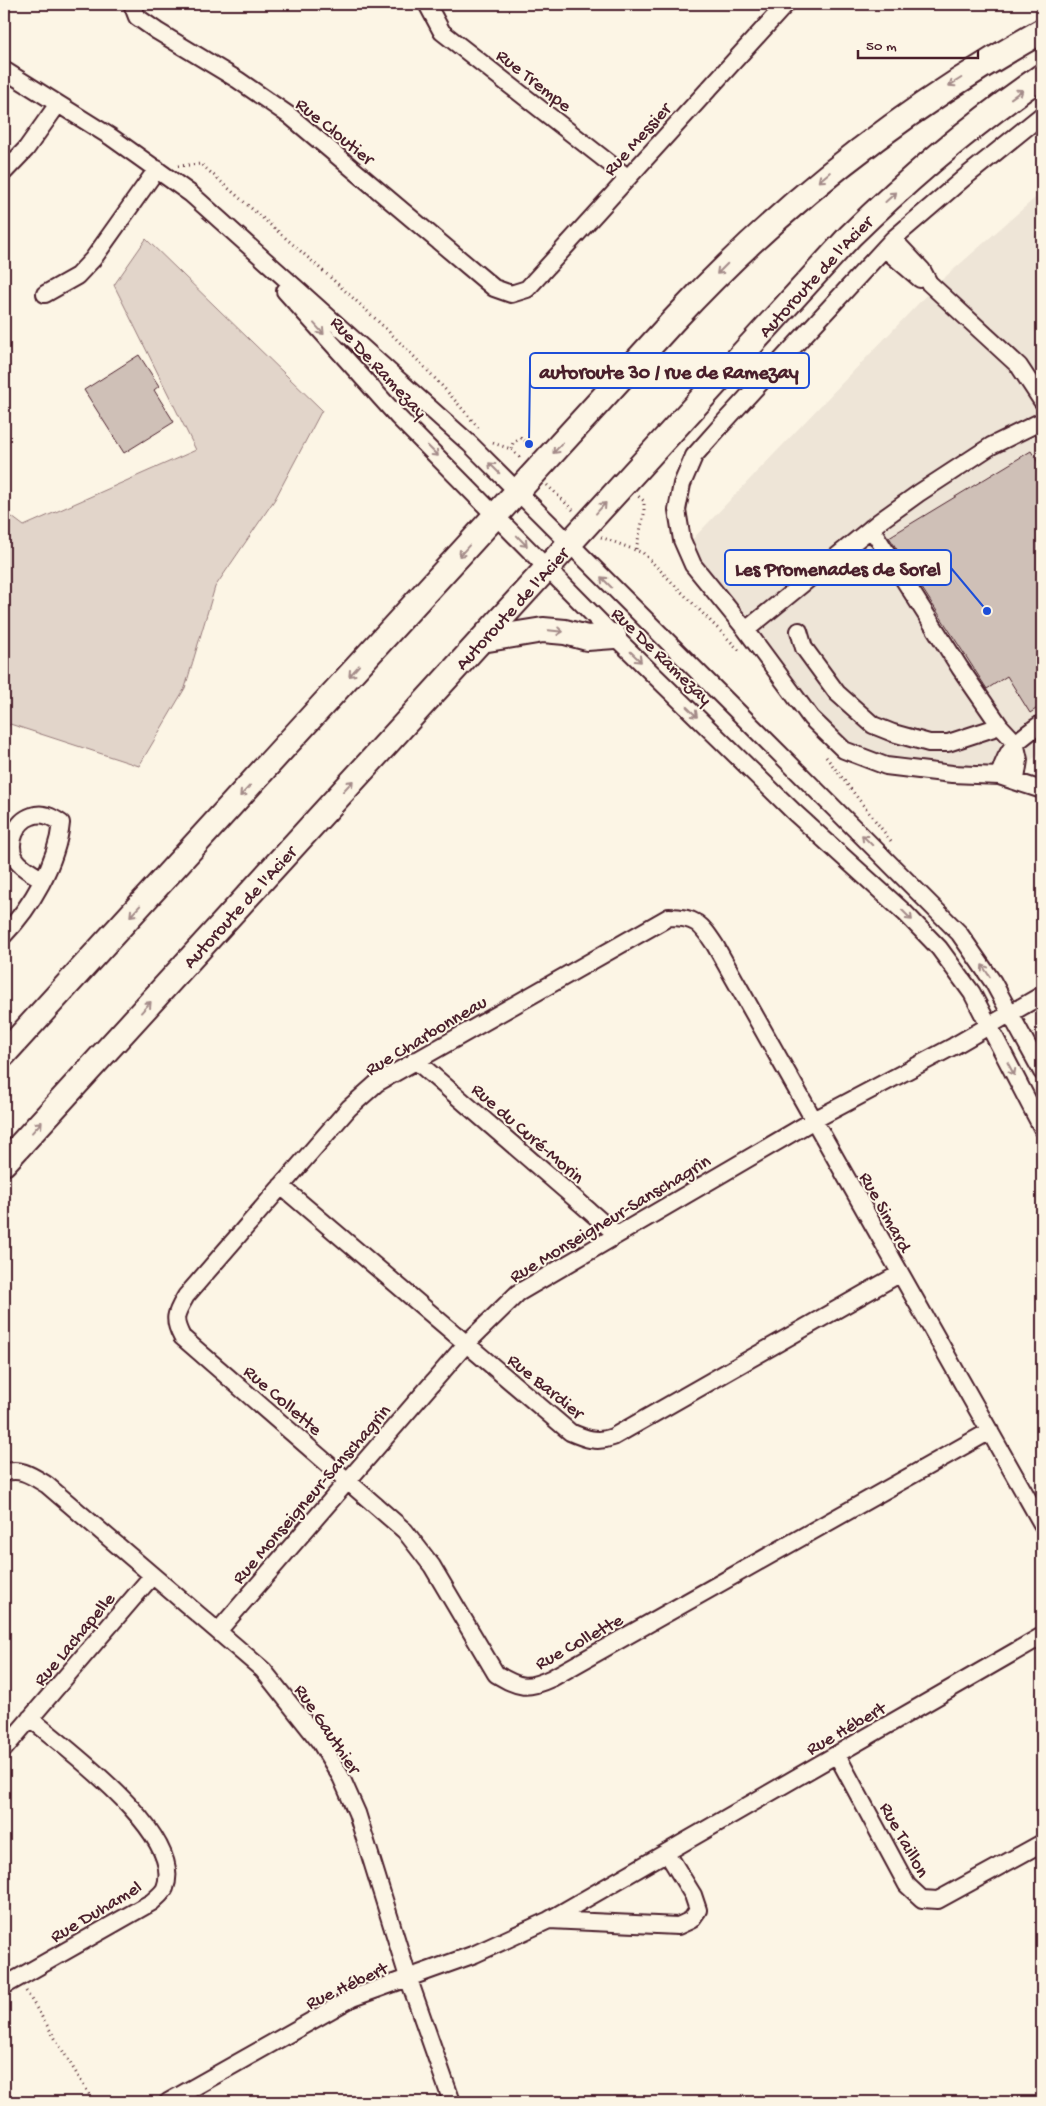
<svg xmlns="http://www.w3.org/2000/svg" width="1046" height="2106" font-family="'Gochi Hand',sans-serif">
  <style>
    .built { fill: #eee5d7 }
    .green { fill: #e2d5ca; stroke: #967a7a }
    .building { fill: #cfc0b7; stroke: #4a1f2b }
    .lines { fill: none; stroke-linecap: round; stroke-linejoin: round }
    .minor-casing { stroke: #4a1f2b; stroke-width: 20 }
    .highway-casing { stroke: #4a1f2b; stroke-width: 28 }
    .path { stroke: #4a1f2b; stroke-width: 3; stroke-dasharray: 1 4; stroke-linecap: butt }
    .minor { stroke: #fcf5e5; stroke-width: 16 }
    .highway { stroke: #fcf5e5; stroke-width: 24 }
    .oneway { stroke: #a38a88 }
    .labels { text-anchor: middle; stroke-width: 4; stroke-linejoin: round; paint-order: stroke }
    .street-label { font-size: 19px; fill: #4a1f2b; stroke: #fcf5e5 }
    .leader { fill: none; stroke: #1d4ed8; stroke-width: 2 }
    .callout-dot { fill: #1d4ed8; stroke: #fcf5e5; stroke-width: 2 }
    .callout { fill: #fcf5e5; stroke: #1d4ed8; stroke-width: 2 }
    .callout-label { font-size: 20px; text-anchor: middle; font-weight: bold; fill: #4a1f2b }
  </style>
  <rect width="100%" height="100%" fill="#fcf5e5"/>
  <filter id="ink" filterUnits="userSpaceOnUse"><feTurbulence type="fractalNoise" baseFrequency=".02" numOctaves="2"/><feDisplacementMap in="SourceGraphic" scale="10" xChannelSelector="R" yChannelSelector="G"/><feConvolveMatrix kernelMatrix="1 2 1 2 8 2 1 2 1" color-interpolation-filters="sRGB"/></filter>
  <g filter="url(#ink)">
    <path class="built" d="M 1042,192 L 1042,753 L 1007,775 L 888,762 L 848,746 L 813,714 L 687,545 L 936,285 Z"/>
    <path class="green" d="M 146,239 L 322,410 L 275,499 L 215,587 L 185,688 L 139,766 L 10,724 L 4,733 L 4,511 L 24,526 L 196,450 L 114,285 Z"/>
    <path class="building" d="M 139,355 L 159,386 L 154,390 L 174,422 L 124,453 L 84,390 Z
      M 1031,451 L 1042,469 L 1042,705 L 1030,713 L 1007,676 L 987,689 L 889,537 Z"/>
    <g class="lines">
      <g class="minor-casing">
        <path id="minor" d="M 132,4 L 137,17 L 157,31 L 238,80 L 290,116 L 494,288 L 511,294 L 527,289 L 786,4
          M 427,4 L 442,32 L 627,177
          M 4,70 L 111,137 L 191,194 L 470,444 L 959,933 L 993,982 L 1042,1072
          M 1042,115 L 964,178 L 893,239 L 726,420 L 694,456 L 682,484 L 677,510 L 682,540 L 693,565 L 746,630 L 811,718 L 844,750 L 886,766 L 952,774 L 999,776 L 1042,790
          M 4,172 L 26,149 L 58,104
          M 893,239 L 922,270 L 929,283 L 1019,366 L 1042,401
          M 885,249 L 920,279
          M 285,291 L 398,417 L 614,636 L 795,813 L 905,913 L 939,948 L 972,993 L 1042,1128
          M 45,294 L 77,276 L 93,259 L 157,169
          M 871,528 L 960,668 L 1000,726 L 1015,742 L 1019,760 L 1016,779
          M 746,630 L 880,521 L 919,493 L 991,446 L 1042,421
          M 799,631 L 804,648 L 837,693 L 873,725 L 893,733 L 929,743 L 948,743 L 1000,726
          M 999,776 C 1008,745 1017,741 1042,723
          M 4,935 C 31,907 57,863 61,823 C 52,817 43,812 32,816 C 16,821 7,844 15,858 C 20,867 33,874 42,879
          M 415,1060 L 616,1234
          M 281,1186 L 570,1432 C 586,1439 597,1443 613,1437 L 899,1274
          M 990,1431 L 552,1678 C 526,1690 520,1688 496,1674 L 432,1566 L 405,1531 L 182,1337 C 172,1318 176,1313 186,1296 L 349,1108 L 377,1083 L 669,917 C 696,917 701,924 715,945 L 1042,1524
          M 4,1473 C 21,1467 32,1476 47,1485 L 263,1670 L 320,1742 L 341,1777 L 357,1813 L 408,1977 L 452,2102
          M 219,1630 L 466,1344 L 518,1293 L 814,1120 L 954,1046 L 1042,995
          M 4,1749 L 152,1576
          M 837,1755 L 907,1885 L 922,1899 L 938,1900 L 1042,1843
          M 549,1920 L 678,1926 L 691,1920 L 698,1910 L 693,1895 L 667,1853
          M 4,1986 L 152,1902 C 155,1899 163,1893 165,1888 C 186,1835 65,1748 30,1718
          M 168,2102 L 352,1998 L 475,1954 L 549,1920 L 1042,1636"/>
      </g>
      <g class="highway-casing">
        <g id="highway">
          <path d="M 482,640 L 543,630 L 565,632 L 587,638 L 614,636"/>
          <path d="M 4,1054 L 673,321 C 781,204 904,108 1042,31"/>
          <path id="s1" d="M 4,1163 L 850,236 C 910,177 974,123 1042,76"/>
        </g>
      </g>
      <path class="path" d="M 178,166 L 201,164 C 296,249 399,330 480,430
        M 493,443 L 511,449 L 521,459
        M 511,449 L 513,443 L 521,438 L 529,444
        M 547,485 L 575,512
        M 601,537 L 643,553 L 740,651
        M 636,549 L 644,514 L 644,501 L 638,496
        M 826,757 L 891,841
        M 26,1991 L 94,2102"/>
      <use href="#minor" class="minor"/>
      <use href="#highway" class="highway"/>
    </g>
    <defs><path id="oneway-shaft" d="M-6 0H5M1.5-3L5.5 0L1.5 3" fill="none" stroke-width="1.6" stroke-linecap="round" stroke-linejoin="round" transform="scale(1.25)"/></defs>
    <g class="oneway">
      <use href="#oneway-shaft" transform="translate(955 82) rotate(148)"/>
      <use href="#oneway-shaft" transform="translate(1017 94) rotate(-36)"/>
      <use href="#oneway-shaft" transform="translate(824 177) rotate(140)"/>
      <use href="#oneway-shaft" transform="translate(891 197) rotate(-42)"/>
      <use href="#oneway-shaft" transform="translate(722 269) rotate(135)"/>
      <use href="#oneway-shaft" transform="translate(319 329) rotate(48)"/>
      <use href="#oneway-shaft" transform="translate(558 448) rotate(132)"/>
      <use href="#oneway-shaft" transform="translate(433 451) rotate(45)"/>
      <use href="#oneway-shaft" transform="translate(494 468) rotate(-135)"/>
      <use href="#oneway-shaft" transform="translate(601 508) rotate(-48)"/>
      <use href="#oneway-shaft" transform="translate(522 541) rotate(46)"/>
      <use href="#oneway-shaft" transform="translate(464 551) rotate(132)"/>
      <use href="#oneway-shaft" transform="translate(606 582) rotate(-135)"/>
      <use href="#oneway-shaft" transform="translate(556 631) rotate(6)"/>
      <use href="#oneway-shaft" transform="translate(636 657) rotate(44)"/>
      <use href="#oneway-shaft" transform="translate(354 671) rotate(132)"/>
      <use href="#oneway-shaft" transform="translate(692 712) rotate(44)"/>
      <use href="#oneway-shaft" transform="translate(348 786) rotate(-47)"/>
      <use href="#oneway-shaft" transform="translate(245 791) rotate(133)"/>
      <use href="#oneway-shaft" transform="translate(867 840) rotate(-135)"/>
      <use href="#oneway-shaft" transform="translate(135 911) rotate(133)"/>
      <use href="#oneway-shaft" transform="translate(907 915) rotate(45)"/>
      <use href="#oneway-shaft" transform="translate(986 971) rotate(-123)"/>
      <use href="#oneway-shaft" transform="translate(146 1007) rotate(-48)"/>
      <use href="#oneway-shaft" transform="translate(1011 1069) rotate(62)"/>
      <use href="#oneway-shaft" transform="translate(37 1127) rotate(-48)"/>
    </g>
  </g>
  <g class="labels">
    <g class="street-label">
      <text transform="translate(535 79) rotate(38)" y="7">Rue Trempe</text>
      <text transform="translate(336 130) rotate(39)" y="7">Rue Cloutier</text>
      <text transform="translate(636 138) rotate(-48)" y="7">Rue Messier</text>
      <text dy="7" stroke="none"><textPath href="#s1" startOffset="1202">Autoroute de l'Acier</textPath></text>
      <text transform="translate(380 366) rotate(47)" y="7">Rue De Ramezay</text>
      <text dy="7" stroke="none"><textPath href="#s1" startOffset="752">Autoroute de l'Acier</textPath></text>
      <text transform="translate(663 655) rotate(44)" y="7">Rue De Ramezay</text>
      <text dy="7" stroke="none"><textPath href="#s1" startOffset="348">Autoroute de l'Acier</textPath></text>
      <text transform="translate(425 1034) rotate(-31)" y="7">Rue Charbonneau</text>
      <text transform="translate(529 1132) rotate(41)" y="7">Rue du Curé-Morin</text>
      <text transform="translate(887 1211) rotate(61)" y="7">Rue Simard</text>
      <text transform="translate(609 1217) rotate(-31)" y="7">Rue Monseigneur-Sanschagrin</text>
      <text transform="translate(547 1385) rotate(39)" y="7">Rue Bardier</text>
      <text transform="translate(284 1399) rotate(41)" y="7">Rue Collette</text>
      <text transform="translate(310 1493) rotate(-49)" y="7">Rue Monseigneur-Sanschagrin</text>
      <text transform="translate(73 1638) rotate(-50)" y="7">Rue Lachapelle</text>
      <text transform="translate(578 1640) rotate(-29)" y="7">Rue Collette</text>
      <text transform="translate(845 1727) rotate(-30)" y="7">Rue Hébert</text>
      <text transform="translate(329 1728) rotate(56)" y="7">Rue Gauthier</text>
      <text transform="translate(906 1839) rotate(61)" y="7">Rue Taillon</text>
      <text transform="translate(95 1910) rotate(-31)" y="7">Rue Duhamel</text>
      <text transform="translate(346 1984) rotate(-25)" y="7">Rue Hébert</text>
    </g>
  </g>
  <path class="leader" d="M529 444L530 371M987 611L951 568"/>
  <g class="callout-dot">
    <circle cx="529" cy="444" r="5"/>
    <circle cx="987" cy="611" r="5"/>
  </g>
  <g class="callout">
    <rect x="530" y="353" width="279" height="35" rx="5"/>
    <rect x="725" y="550" width="226" height="35" rx="5"/>
  </g>
  <g class="callout-label">
    <text x="669" y="378">autoroute 30 / rue de Ramezay</text>
    <text x="838" y="575">Les Promenades de Sorel</text>
  </g>
  <rect width="1046" height="2106" fill="none" stroke="#fcf5e5" stroke-width="20"/>
  <rect x="10" y="10" width="1026" height="2086" fill="none" stroke="#4a1f2b" stroke-width="2" filter="url(#ink)"/>
  <path d="M858 50v8h120v-8" fill="none" stroke="#4a1f2b" stroke-width="2.5"/>
  <text x="866" y="50" font-size="15" fill="#4a1f2b" stroke="#fcf5e5" stroke-width="4" paint-order="stroke">50 m</text>
</svg>
